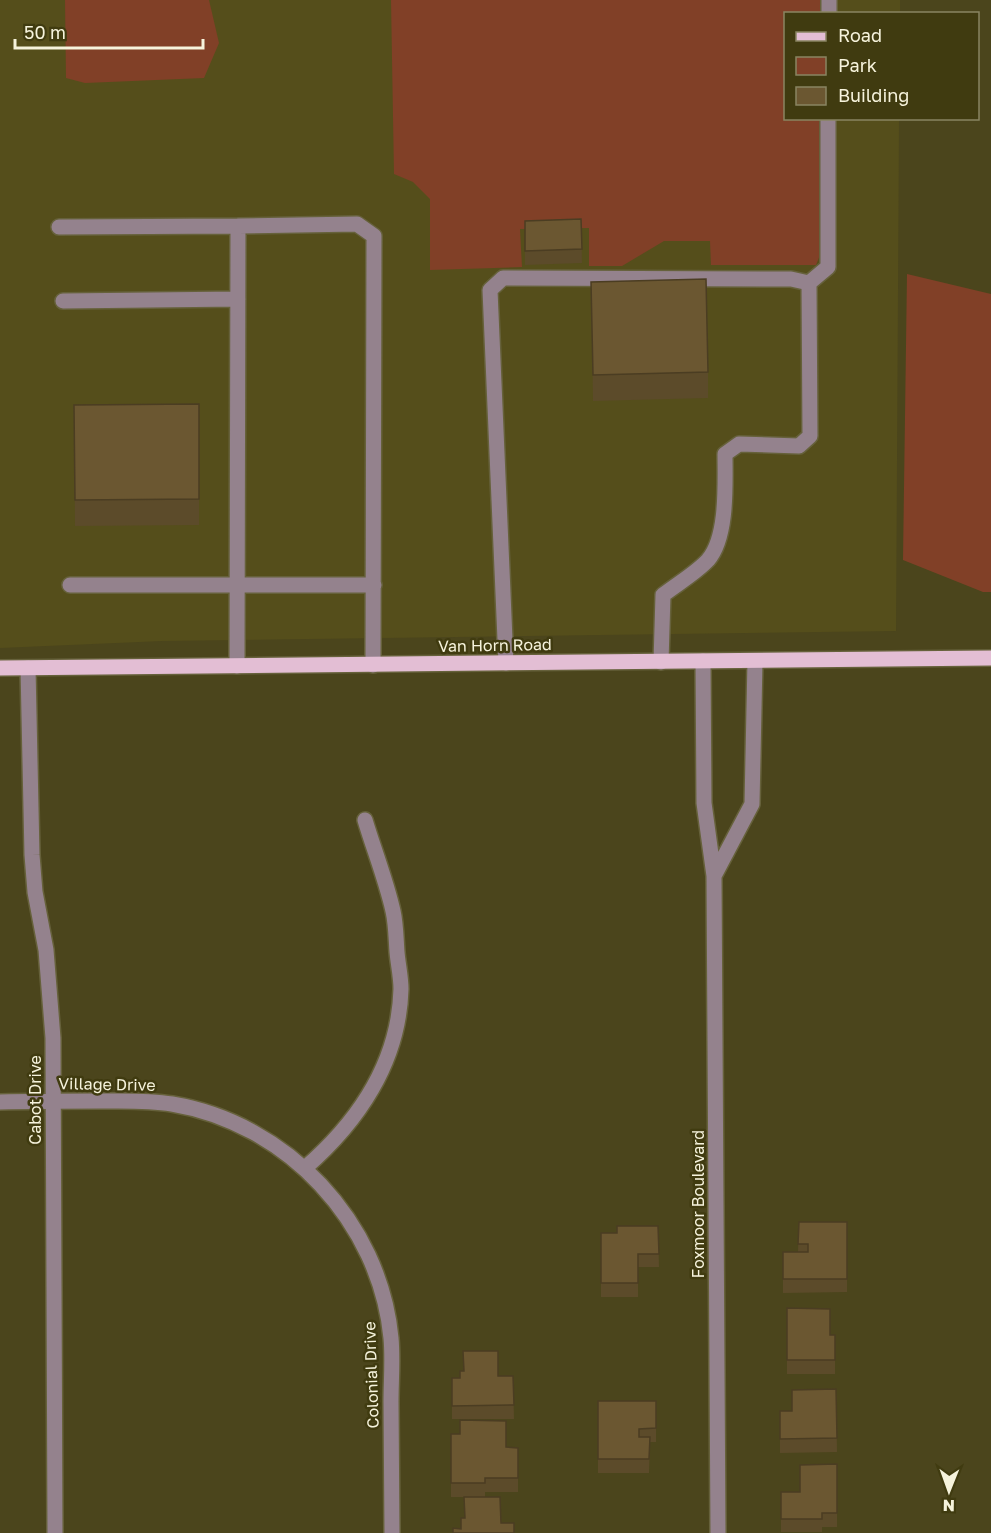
<svg xmlns="http://www.w3.org/2000/svg" width="991" height="1533" font-family="'Golos Text',sans-serif">
  <style>
    .built { fill: #554e1b }
    .green { fill: #814027 }
    .lines { fill: none; stroke-linecap: round; stroke-linejoin: round }
    .minor-casing { stroke: #66613b; stroke-width: 18 }
    .major-casing { stroke: #66613b; stroke-width: 18 }
    .minor { stroke: #94828d; stroke-width: 15 }
    .major { stroke: #e3bed4; stroke-width: 15 }
    .wall { fill: #5c4b2a }
    .building { fill: #6b5731; stroke: #4b3d22; stroke-width: 1.5 }
    .labels { text-anchor: middle; stroke-width: 5; stroke-linejoin: round; paint-order: stroke }
    .street-label { font-size: 16px; fill: #f6f3dc; stroke: #403b10 }
  </style>
  <rect width="100%" height="100%" fill="#4b451c"/>
  <path class="built" d="M 0,0 L 900,0 L 900,13 L 786,14 L 786,118 L 899,119 L 896,631 L 162,641 L 0,648 Z"/>
  <path class="green" d="M 65,0 L 209,0 L 219,43 L 204,78 L 85,83 L 66,78 Z
    M 391,0 L 822,0 L 822,13 L 786,14 L 786,118 L 821,119 L 820,255 L 816,265 L 711,265 L 710,241 L 664,241 L 622,266 L 589,266 L 589,228 L 520,229 L 522,267 L 430,270 L 430,199 L 413,182 L 394,174 Z
    M 907,274 L 991,294 L 991,592 L 983,592 L 903,560 Z"/>
  <g class="lines">
    <g class="minor-casing">
      <path id="minor" d="M 829,14 L 829,0
        M 59,227 L 238,226
        M 809,283 L 828,267 L 828,118
        M 63,301 L 238,299
        M 70,585 L 374,585
        M 703,661 L 704,803 L 714,876 L 718,1533
        M 506,663 L 490,290 L 503,278 L 791,279 L 809,283 L 810,436 L 799,446 L 739,444 L 725,454 C 725,483 728,537 708,560 C 696,573 677,584 663,595 L 661,662
        M 237,666 L 238,226 L 357,224 L 374,236 L 373,665
        M 28,668 L 32,855 L 35,892 L 46,950 L 53,1038 L 55,1533
        M 714,876 L 752,804 L 755,661
        M 0,1102 C 33,1101 66,1101 100,1101 C 124,1101 148,1100 172,1104 C 287,1123 380,1222 391,1338 C 393,1359 391,1381 391,1402 C 391,1445 392,1489 392,1533
        M 305,1168 C 358,1122 399,1062 401,989 C 401,977 398,964 397,952 C 396,939 396,924 393,911 C 386,880 374,850 365,820"/>
    </g>
    <g class="major-casing">
      <path id="major" d="M 0,668 L 991,658"/>
    </g>
    <use href="#minor" class="minor"/>
    <use href="#major" class="major"/>
  </g>
  <path class="wall" d="M 581,219 L 582,263 L 525,265 L 525,221 Z
    M 591,282 L 708,372 L 708,398 L 593,401 Z
    M 199,404 L 199,525 L 75,526 L 74,405 Z
    M 799,1222 L 847,1222 L 847,1292 L 783,1293 L 783,1252 L 798,1252 Z
    M 658,1226 L 659,1267 L 638,1267 L 638,1297 L 601,1297 L 601,1233 L 617,1233 Z
    M 787,1308 L 830,1335 L 835,1335 L 835,1374 L 787,1374 Z
    M 498,1376 L 513,1376 L 514,1419 L 452,1419 L 452,1378 Z
    M 836,1389 L 837,1452 L 780,1453 L 780,1411 L 792,1411 Z
    M 598,1401 L 656,1401 L 656,1442 L 650,1442 L 649,1473 L 598,1473 Z
    M 451,1434 L 506,1447 L 518,1448 L 518,1492 L 485,1492 L 485,1497 L 461,1529 L 479,1497 L 451,1497 Z
    M 837,1464 L 837,1527 L 822,1527 L 822,1532 L 781,1532 L 781,1492 L 800,1492 Z"/>
  <path class="building" d="M 581,219 L 582,249 L 525,251 L 525,221 Z
    M 706,279 L 708,372 L 593,375 L 591,282 Z
    M 199,404 L 199,499 L 75,500 L 74,405 Z
    M 799,1222 L 847,1222 L 847,1279 L 783,1279 L 783,1252 L 808,1252 L 808,1244 L 798,1244 Z
    M 617,1226 L 658,1226 L 659,1254 L 638,1254 L 638,1283 L 601,1283 L 601,1233 L 617,1233 Z
    M 787,1308 L 830,1309 L 830,1335 L 835,1335 L 835,1360 L 787,1360 Z
    M 463,1351 L 498,1351 L 498,1376 L 513,1376 L 514,1405 L 452,1406 L 452,1378 L 460,1378 L 460,1371 L 464,1371 Z
    M 836,1389 L 837,1438 L 780,1439 L 780,1411 L 792,1411 L 792,1390 Z
    M 598,1401 L 656,1401 L 656,1428 L 639,1429 L 639,1437 L 650,1437 L 649,1459 L 598,1459 Z
    M 460,1420 L 506,1421 L 506,1447 L 518,1448 L 518,1478 L 485,1478 L 485,1483 L 451,1483 L 451,1434 L 460,1434 Z
    M 837,1464 L 837,1513 L 822,1513 L 822,1519 L 781,1519 L 781,1492 L 800,1492 L 800,1465 Z
    M 464,1497 L 500,1497 L 501,1523 L 514,1523 L 514,1533 L 453,1533 L 453,1528 L 461,1529 L 461,1518 L 465,1518 Z"/>
  <g class="labels">
    <g class="street-label">
      <text transform="translate(495 645) rotate(-1)" y="6">Van Horn Road</text>
      <text transform="translate(107 1084) rotate(1)" y="6">Village Drive</text>
      <text transform="translate(35 1100) rotate(-90)" y="6">Cabot Drive</text>
      <text transform="translate(698 1204) rotate(-90)" y="6">Foxmoor Boulevard</text>
      <text transform="translate(371 1375) rotate(-92)" y="6">Colonial Drive</text>
    </g>
  </g>
  <rect x="784" y="12" width="195" height="108" fill="#403b10" stroke="#898562" stroke-width="1.5"/>
  <rect x="796" y="32" width="30" height="9" fill="#e3bed4" stroke="#898562" stroke-width="1.5"/>
  <text x="838" y="42" font-size="18" fill="#f6f3dc">Road</text>
  <rect x="796" y="57" width="30" height="18" fill="#814027" stroke="#898562" stroke-width="1.5"/>
  <text x="838" y="72" font-size="18" fill="#f6f3dc">Park</text>
  <rect x="796" y="87" width="30" height="18" fill="#6b5731" stroke="#898562" stroke-width="1.5"/>
  <text x="838" y="102" font-size="18" fill="#f6f3dc">Building</text>
  <g transform="translate(949 1491) rotate(181)" stroke="#403b10" stroke-width="4.5" paint-order="stroke">
  <path d="M0-4.5L10 22L0 15L-10 22Z" fill="#f6f3dc"/>
  <text y="-9" font-size="16" font-weight="bold" text-anchor="middle" fill="#f6f3dc">N</text>
  </g>
  <path d="M15 39v9h188v-9" fill="none" stroke="#f6f3dc" stroke-width="3"/>
  <text x="24" y="39" font-size="18" fill="#f6f3dc" stroke="#403b10" stroke-width="4.5" paint-order="stroke">50 m</text>
</svg>
